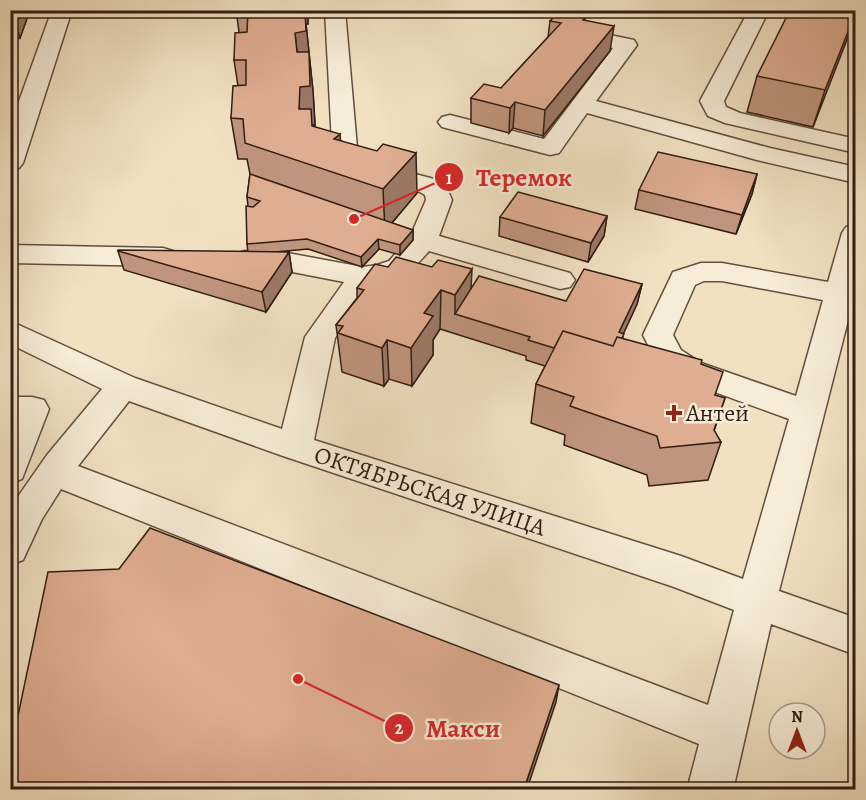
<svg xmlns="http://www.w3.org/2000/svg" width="866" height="800" font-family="Alegreya,serif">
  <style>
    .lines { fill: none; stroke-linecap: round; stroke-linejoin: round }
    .minor-casing { stroke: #624e3e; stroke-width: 3 }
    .minor { fill: #f6ecd7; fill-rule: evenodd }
    .wall { fill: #c0957d; stroke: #321d12; stroke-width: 1.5 }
    .shaded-wall { fill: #9c7966; stroke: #321d12; stroke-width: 1.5 }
    .building { fill: #dfad91; stroke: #321d12; stroke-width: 1.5 }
    .poi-dot { fill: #8f2418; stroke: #f6ecd7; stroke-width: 2 }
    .labels { text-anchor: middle; stroke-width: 5; stroke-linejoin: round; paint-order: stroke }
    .poi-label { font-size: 24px; fill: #321d12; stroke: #f6ecd7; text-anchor: start }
    .street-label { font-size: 24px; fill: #321d12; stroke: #f6ecd7 }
    .leader { fill: none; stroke: #d62828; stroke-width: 2 }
    .callout-dot { fill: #d62828; stroke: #f6ecd7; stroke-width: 2 }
    .mark-label { font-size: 18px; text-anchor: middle; font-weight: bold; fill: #fff }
    .callout-label { font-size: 26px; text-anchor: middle; font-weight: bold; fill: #d62828; stroke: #f6ecd7; stroke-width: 5; stroke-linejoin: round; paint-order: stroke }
  </style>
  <rect width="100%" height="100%" fill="#f1e1c1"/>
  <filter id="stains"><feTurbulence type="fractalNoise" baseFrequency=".00333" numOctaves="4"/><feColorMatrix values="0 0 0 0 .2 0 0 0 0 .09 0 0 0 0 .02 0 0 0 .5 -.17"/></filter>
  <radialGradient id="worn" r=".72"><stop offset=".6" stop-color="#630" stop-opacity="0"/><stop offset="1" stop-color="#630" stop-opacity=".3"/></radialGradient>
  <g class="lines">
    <g class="minor-casing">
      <path id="minor" d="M 52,10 L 72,10 L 23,163 L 19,168 L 10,170 L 10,126 Z
        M 325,10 L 345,10 L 358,159 L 438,180 L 446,186 L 452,200 L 439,236 L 570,273 L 575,280 L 570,287 L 560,289 L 429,251 C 410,273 402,281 372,284 L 335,338 L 314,440 L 681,556 L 743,579 L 789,419 L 679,379 L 658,365 L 643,335 L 673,272 L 701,263 L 722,263 L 828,282 L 842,233 L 846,227 L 856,225 L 856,289 L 779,591 L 856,618 L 856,655 L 771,624 L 733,790 L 687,790 L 699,744 L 61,489 L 42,519 L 23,560 L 10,565 L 10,508 L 47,455 L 102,389 L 10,344 L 10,321 L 135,378 L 282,429 L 305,337 L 344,282 L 282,270 L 245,269 L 235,266 L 231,260 L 235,254 L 245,251 L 282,252 L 363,267 L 377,265 L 389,261 L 410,237 L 426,200 L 425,195 L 420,192 L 337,168 L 333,163 ZM 704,281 L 722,281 L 823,300 L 796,396 L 701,363 L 681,350 L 673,335 L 695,285 ZM 129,401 L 283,456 L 674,587 L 734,610 L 708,705 L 78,466 Z
        M 749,10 L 769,10 L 724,101 L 726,107 L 740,113 L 856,139 L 856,153 L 725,123 L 708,116 L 700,101 Z
        M 567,26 L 634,40 L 637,45 L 596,101 L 770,148 L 856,167 L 856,183 L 757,160 L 587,113 L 559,153 L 550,155 L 442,127 L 438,122 L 442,117 L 450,115 L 544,139 L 613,48 L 560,36 L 557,32 L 560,28 Z
        M 10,245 L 163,248 L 173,251 L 177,257 L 173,263 L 163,266 L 10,263 Z
        M 10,397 L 32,397 L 44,400 L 49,409 L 22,479 L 10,483 Z"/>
    </g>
    <use href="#minor" class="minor"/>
  </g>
  <path class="wall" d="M 10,10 L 30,10 L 20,38 L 10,39 Z
    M 236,10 L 308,10 L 308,24 L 306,24 L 313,91 L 315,125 L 313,125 L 313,126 L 341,141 L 417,193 L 392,223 L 413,230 L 413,240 L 400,255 L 379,249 L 362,267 L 308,249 L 275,252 L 289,252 L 292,272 L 266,312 L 124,270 L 118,251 L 248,252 L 247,244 L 248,206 L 247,197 L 250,174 L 247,159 L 238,159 L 231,118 L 238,86 L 234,60 L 239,32 Z
    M 855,10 L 813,127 L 747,112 L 757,76 Z
    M 585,17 L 585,20 L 610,51 L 543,136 L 513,128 L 509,133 L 471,123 L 471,98 L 501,88 L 548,37 L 550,21 Z
    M 757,174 L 752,194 L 736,234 L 635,209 L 639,190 Z
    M 607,216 L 604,236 L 588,262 L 499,236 L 500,217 Z
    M 388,267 L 471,289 L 566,301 L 642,284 L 637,304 L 623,334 L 623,339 L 701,364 L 716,396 L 725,398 L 714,431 L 721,442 L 708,480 L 649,486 L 647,475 L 564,445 L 565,435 L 531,423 L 536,384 L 545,366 L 526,360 L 526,356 L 440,329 L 433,340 L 433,355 L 412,386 L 389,379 L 384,386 L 342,372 L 336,325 L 357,298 L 357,288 Z"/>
  <path class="shaded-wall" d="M 13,10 L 30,10 L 20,38 L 12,14 Z
    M 295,10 L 308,10 L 308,24 L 306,24 L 313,91 L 315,125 L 313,125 L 316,149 L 299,109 L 299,71 L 295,33 Z
    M 855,14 L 855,19 L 813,127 L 825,90 Z
    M 614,26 L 610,51 L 543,136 L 545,110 Z
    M 515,102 L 513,128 L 509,133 L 510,108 Z
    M 340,134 L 343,174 L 334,139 Z
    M 416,153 L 417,193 L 385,231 L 383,189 Z
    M 757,174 L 752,194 L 736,234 L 742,215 Z
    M 607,216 L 604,236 L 588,262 L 591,243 Z
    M 413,230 L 413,240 L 400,255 L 400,245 Z
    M 378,239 L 379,249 L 362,267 L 361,257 Z
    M 289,252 L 292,272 L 266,312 L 262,292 Z
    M 472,269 L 470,308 L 455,314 L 455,295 Z
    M 642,284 L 637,304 L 615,352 L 619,332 Z
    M 441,290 L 440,329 L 433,340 L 433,355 L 412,386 L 411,348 L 424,313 Z
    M 387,340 L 389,379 L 384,386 L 382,348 Z
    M 559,685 L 556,702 L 527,789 L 524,789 Z"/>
  <path class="building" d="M 236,10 L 305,10 L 306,31 L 295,33 L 297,52 L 309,52 L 310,86 L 300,87 L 299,109 L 311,109 L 312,126 L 340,134 L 334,139 L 377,151 L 383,144 L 416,153 L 383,189 L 245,143 L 243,119 L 231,118 L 233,86 L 246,85 L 246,60 L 234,60 L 235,33 L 247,32 L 248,11 L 236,11 Z
    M 790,10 L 855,10 L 855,14 L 825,90 L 757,76 Z
    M 559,11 L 585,17 L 583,20 L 614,26 L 545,110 L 515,102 L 510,108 L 471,98 L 484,84 L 501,88 L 561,23 L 550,21 Z
    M 658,152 L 757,174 L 742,215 L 639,190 Z
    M 250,174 L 413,230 L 400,245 L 378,239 L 361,257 L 307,239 L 247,244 L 246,206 L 253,207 L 260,201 L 247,197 Z
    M 518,192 L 607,216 L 591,243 L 500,217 Z
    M 118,250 L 289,252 L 262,292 L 118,251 Z
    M 396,257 L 432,267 L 438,260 L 472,269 L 455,295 L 441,290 L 424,313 L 433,316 L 411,348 L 387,340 L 382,348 L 338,333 L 343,326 L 336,325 L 364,290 L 357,288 L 375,264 L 388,267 Z
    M 584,269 L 642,284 L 619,332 L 624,334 L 622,338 L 617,337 L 613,346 L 563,331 L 554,348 L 528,340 L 530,337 L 455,314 L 479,276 L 566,301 Z
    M 563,331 L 613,346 L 617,337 L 702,360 L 701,364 L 723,372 L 715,395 L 725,398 L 714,430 L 721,442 L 660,448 L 657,436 L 570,406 L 574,397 L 536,384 Z
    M 150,528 L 559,685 L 524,789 L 10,789 L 10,754 L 48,572 L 119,569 Z"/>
  <path class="poi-dot" d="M671 404h6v6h6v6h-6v6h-6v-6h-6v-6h6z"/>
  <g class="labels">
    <g class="poi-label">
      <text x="686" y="421">Антей</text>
    </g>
    <g class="street-label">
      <text transform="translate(430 491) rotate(18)" y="8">ОКТЯБРЬСКАЯ УЛИЦА</text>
    </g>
  </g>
  <path class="leader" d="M354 219L449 177M298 679L399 728"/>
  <g class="callout-dot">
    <circle cx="354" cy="219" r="6"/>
    <circle cx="298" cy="679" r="6"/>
    <circle cx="449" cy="177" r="15"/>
    <circle cx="399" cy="728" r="15"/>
  </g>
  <g class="mark-label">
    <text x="449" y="184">1</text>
    <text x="399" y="734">2</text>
  </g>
  <g class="callout-label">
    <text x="524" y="186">Теремок</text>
    <text x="463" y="737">Макси</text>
  </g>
  <rect width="866" height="800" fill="none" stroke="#f1e1c1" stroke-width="36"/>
  <rect x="12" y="12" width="842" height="776" fill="none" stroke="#321d12" stroke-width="3"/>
  <rect x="18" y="18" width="830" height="764" fill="none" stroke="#321d12" stroke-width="1.5"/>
  <g transform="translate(797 731)"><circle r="28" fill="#f6ecd7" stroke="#a89988" stroke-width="1.5"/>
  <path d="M0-4.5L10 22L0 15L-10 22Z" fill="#8f2418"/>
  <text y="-9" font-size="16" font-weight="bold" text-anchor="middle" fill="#321d12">N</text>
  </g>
  <rect width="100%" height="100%" filter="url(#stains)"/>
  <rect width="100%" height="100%" fill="url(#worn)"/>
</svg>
